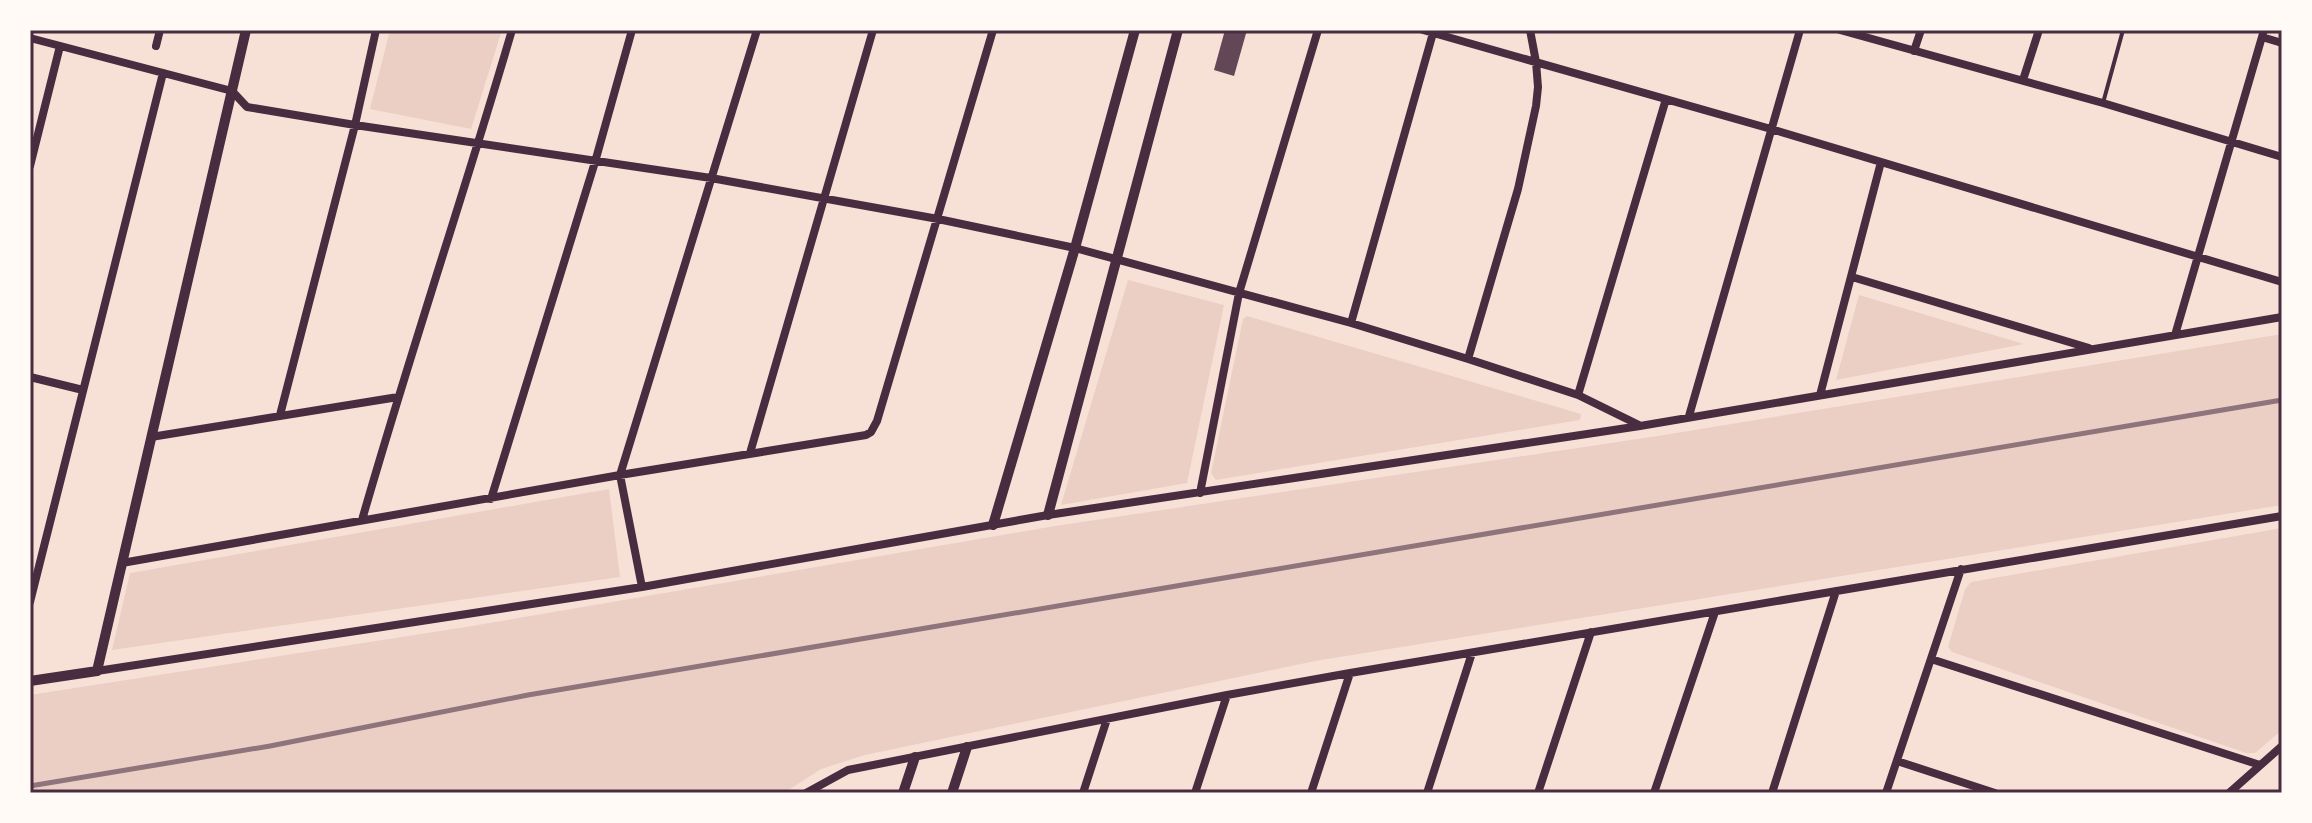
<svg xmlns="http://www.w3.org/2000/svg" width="2312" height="823" font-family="'PT Serif',serif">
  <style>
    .green { fill: #ebcfc5 }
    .building { fill: #644757 }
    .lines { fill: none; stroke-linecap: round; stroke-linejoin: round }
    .service { stroke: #4a2c40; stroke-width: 4 }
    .minor { stroke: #4a2c40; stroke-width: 8 }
    .tertiary { stroke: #4a2c40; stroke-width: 10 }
    .rail { stroke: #8f747c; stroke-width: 5 }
    .neatline { fill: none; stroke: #4a2c40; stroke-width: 3 }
  </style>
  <rect width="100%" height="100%" fill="#f7e1d7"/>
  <path class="green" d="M 390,30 L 502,30 L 471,129 L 370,109 Z
    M 1128,280 L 1224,305 L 1187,483 L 1061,505 Z
    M 1859,295 L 2024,344 L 1836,380 Z
    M 1247,316 L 1581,414 L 1580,420 L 1216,480 L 1211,473 L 1243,319 Z
    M 2282,334 L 2282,505 L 1315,661 L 865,755 L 821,769 L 784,793 L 30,793 L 30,695 L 472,626 L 1055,526 L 1664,435 Z
    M 609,489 L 620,577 L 112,650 L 130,573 Z
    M 2282,528 L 2282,730 L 2255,753 L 2246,753 L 1952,652 L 1948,647 L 1965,589 L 1971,582 Z"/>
  <path class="building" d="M 1225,30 L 1247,30 L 1234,76 L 1214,70 Z"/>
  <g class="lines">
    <path class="service" d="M 2103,103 L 2123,30"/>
    <path class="minor" d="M 1423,30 L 1771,129 L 2282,282
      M 1840,30 L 2103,103 L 2282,157
      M 2262,37 L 2282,43
      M 30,38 L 232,91 L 247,107 L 355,125 L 711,178 L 938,219 L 1075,248 L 1351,323 L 1468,359 L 1578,395 L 1639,425
      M 156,46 L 160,30
      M 1914,51 L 1921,30
      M 2023,80 L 2039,30
      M 30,166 L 60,46
      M 1852,277 L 2089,348
      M 1351,323 L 1433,33
      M 2175,335 L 2264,30
      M 1468,359 L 1518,189 L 1536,106 L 1538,87 L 1536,62 L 1530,30
      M 30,377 L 83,390
      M 1578,395 L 1666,99
      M 1820,395 L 1881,162
      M 280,415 L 355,125 L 376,30
      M 1689,416 L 1800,30
      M 151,437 L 398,397
      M 750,453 L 873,30
      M 1200,493 L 1239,293 L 1318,30
      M 491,499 L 595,162 L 632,30
      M 362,520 C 409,356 464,194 512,30
      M 122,563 L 620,475 L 866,435 L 871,432 L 877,421 L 993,30
      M 642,587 L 620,475 L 757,30
      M 30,602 L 163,73
      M 1931,659 L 2260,765
      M 97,671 L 642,587 L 1048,515 L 1640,426 L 2282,317
      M 1897,761 L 1995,793
      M 806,793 L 848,770 L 1227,695 L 1350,673 L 2282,516
      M 1083,793 L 1107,719
      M 1195,793 L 1227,695
      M 1311,793 L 1350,673
      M 1427,793 L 1472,653
      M 1538,793 L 1591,632
      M 1654,793 L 1715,612
      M 1772,793 L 1836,591
      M 1886,793 L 1961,569
      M 2229,793 L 2282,746"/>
    <path class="tertiary" d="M 1048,515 L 1178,30
      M 993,525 L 1075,248 L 1135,30
      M 30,681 L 97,671 L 246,30
      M 903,793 L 915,757
      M 952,793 L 967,747"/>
    <path class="rail" d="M 30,786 L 270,746 L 528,695 L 2282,400"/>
  </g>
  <rect width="2312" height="823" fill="none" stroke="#fffaf5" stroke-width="64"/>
  <rect x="32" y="32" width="2248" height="759" class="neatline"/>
</svg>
